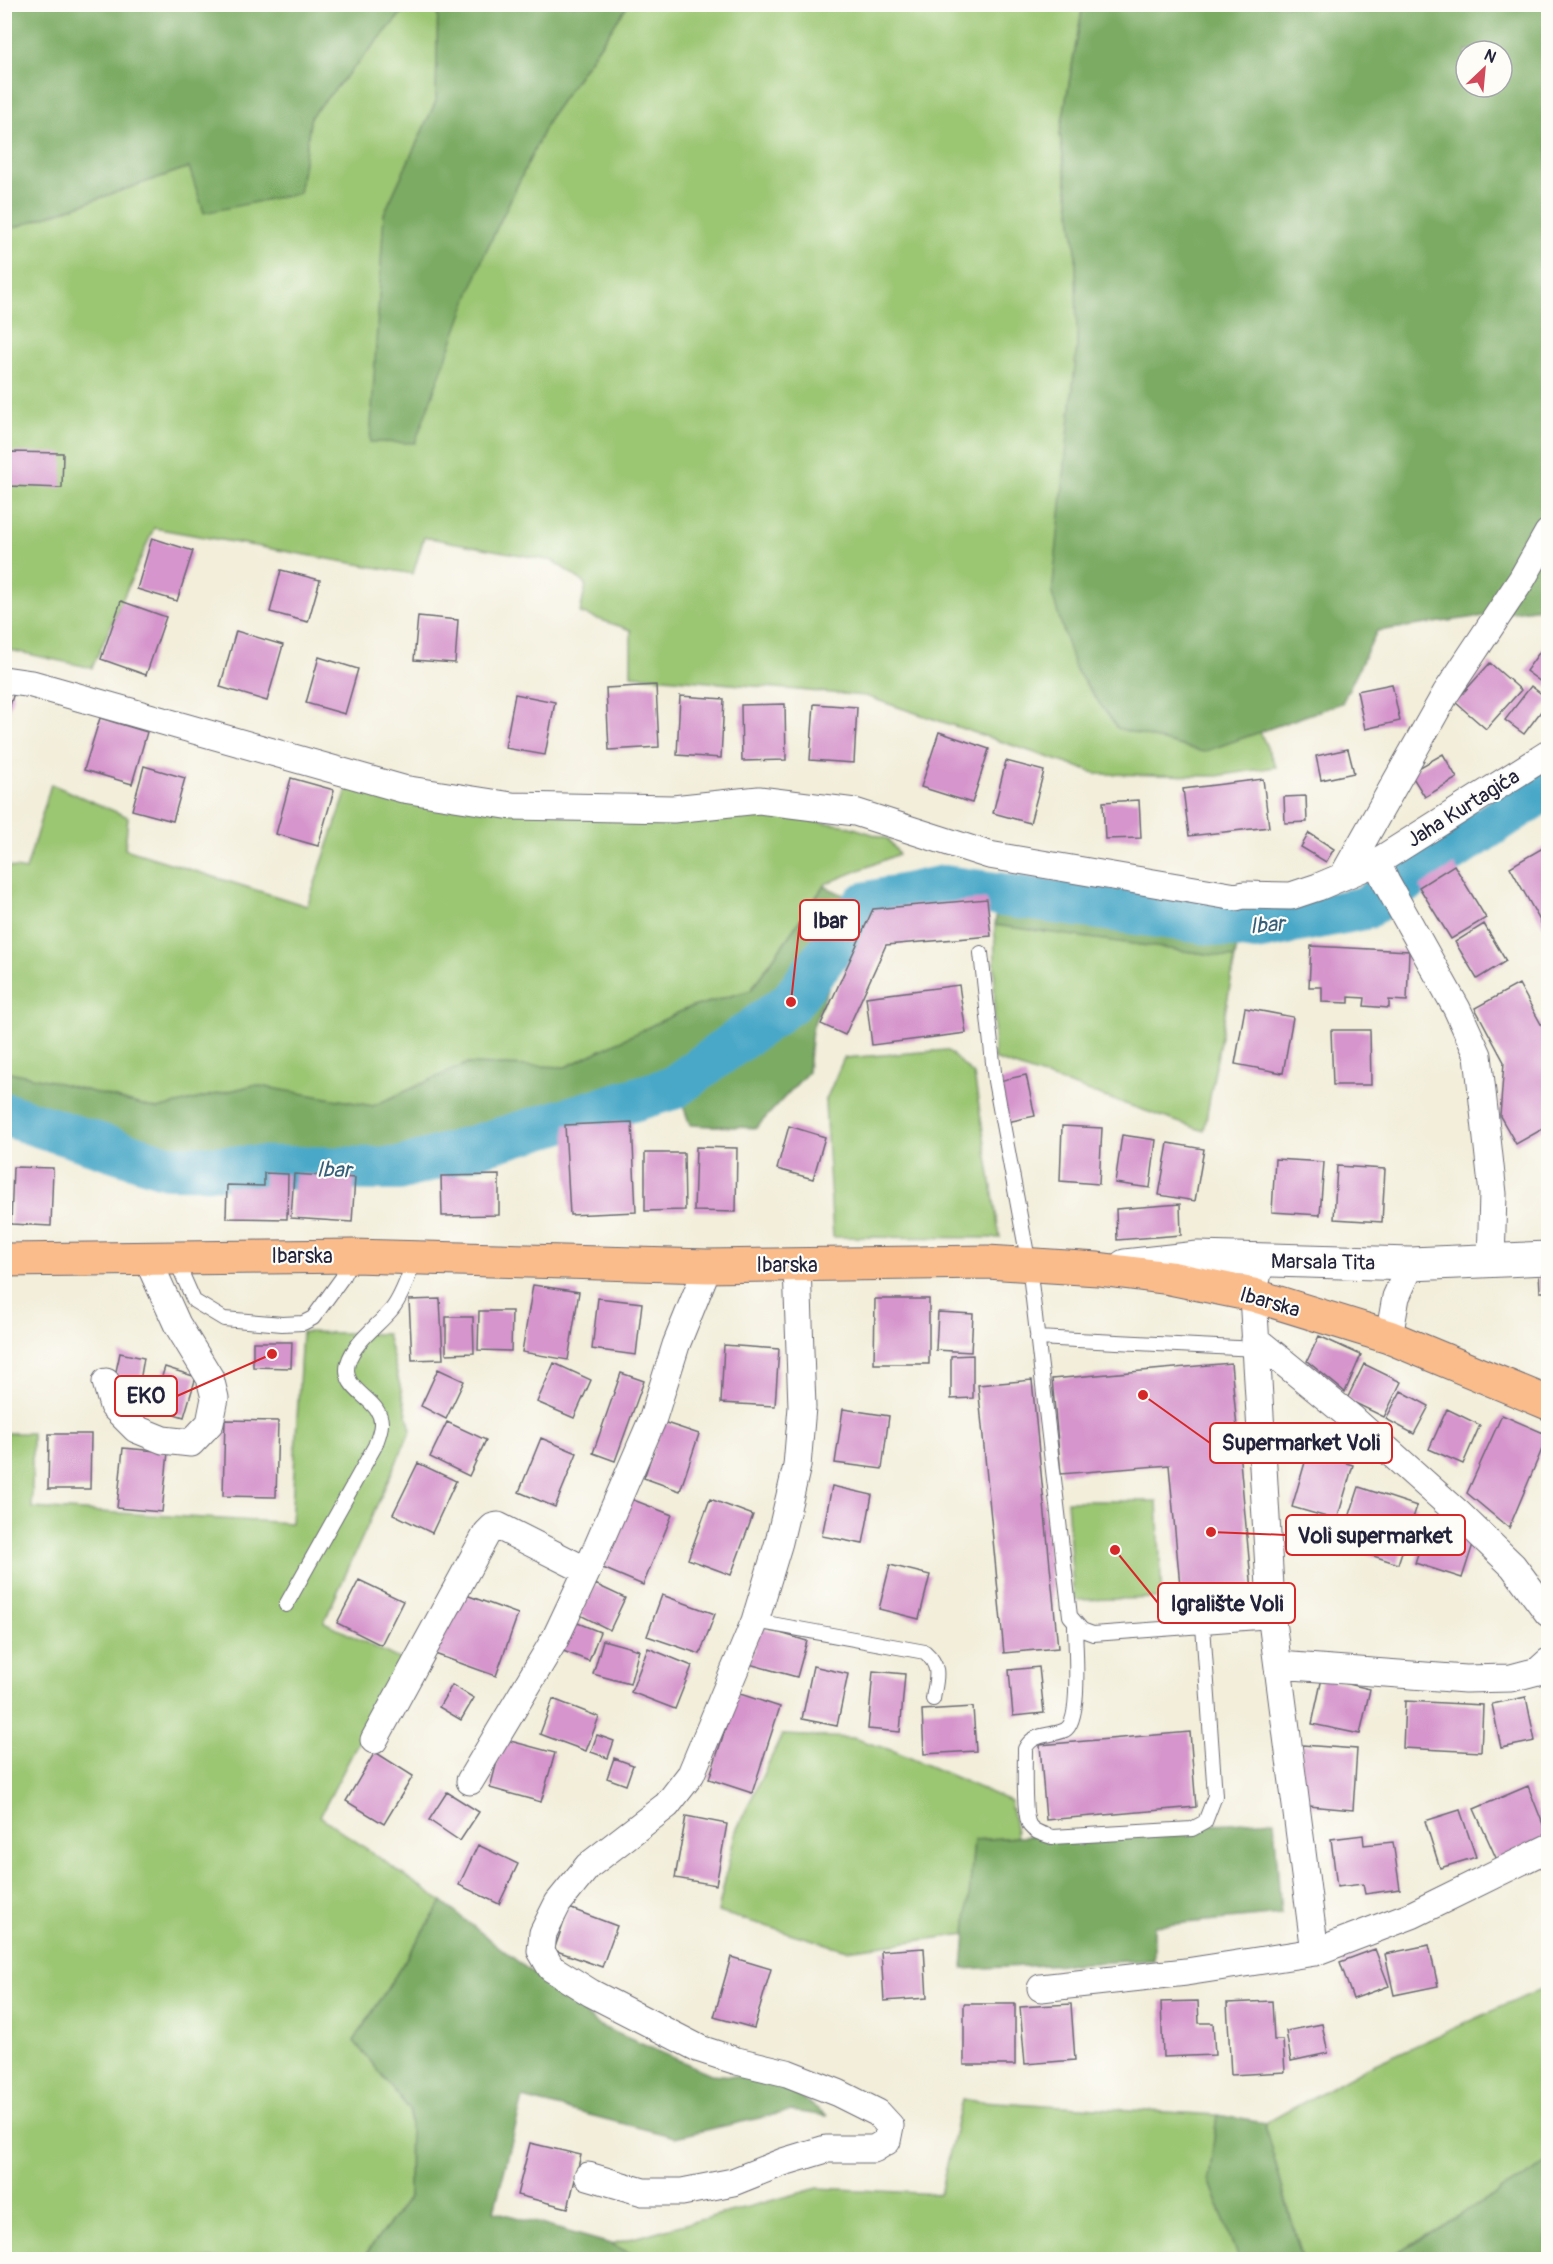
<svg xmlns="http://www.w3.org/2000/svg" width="1553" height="2264" font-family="Pangolin,sans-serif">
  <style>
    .green { fill: #9bc672; stroke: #5e7456; stroke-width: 1.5 }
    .forest { fill: #7cab64; stroke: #4f6650; stroke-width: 1.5; fill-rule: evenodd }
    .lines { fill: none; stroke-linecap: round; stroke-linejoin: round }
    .river { stroke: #49a8c8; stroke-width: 44 }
    .building { fill: #d695cc }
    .service-casing { stroke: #6b6973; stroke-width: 16 }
    .minor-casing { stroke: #6b6973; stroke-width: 29 }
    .tertiary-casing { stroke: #6b6973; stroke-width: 35 }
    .primary-casing { stroke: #6b6973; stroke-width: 35 }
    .service { stroke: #fff; stroke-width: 14 }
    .minor { stroke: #fff; stroke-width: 27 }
    .tertiary { stroke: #fff; stroke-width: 33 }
    .primary { stroke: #fabc8b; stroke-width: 33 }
    .labels { text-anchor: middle; stroke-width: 4.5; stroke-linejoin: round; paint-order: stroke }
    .street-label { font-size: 21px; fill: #22223b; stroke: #fdfcf7 }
    .water-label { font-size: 22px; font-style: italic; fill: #345e7a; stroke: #fdfcf7 }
    .leader { fill: none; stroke: #d62828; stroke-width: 2 }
    .callout-dot { fill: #d62828; stroke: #fdfcf7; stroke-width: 2 }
    .callout { fill: #fdfcf7; stroke: #d62828; stroke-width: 2 }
    .callout-label { font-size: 22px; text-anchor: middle; font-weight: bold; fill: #22223b }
  </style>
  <rect width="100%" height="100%" fill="#fdfcf7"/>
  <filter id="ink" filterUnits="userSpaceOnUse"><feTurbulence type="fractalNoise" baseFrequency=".0167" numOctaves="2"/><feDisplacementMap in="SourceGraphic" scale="12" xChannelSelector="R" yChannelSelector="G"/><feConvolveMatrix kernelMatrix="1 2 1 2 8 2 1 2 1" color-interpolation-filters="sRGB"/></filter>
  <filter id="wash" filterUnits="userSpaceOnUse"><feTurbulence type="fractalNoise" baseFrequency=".008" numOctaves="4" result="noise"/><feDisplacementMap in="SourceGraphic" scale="24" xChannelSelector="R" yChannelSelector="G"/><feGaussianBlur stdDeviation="1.35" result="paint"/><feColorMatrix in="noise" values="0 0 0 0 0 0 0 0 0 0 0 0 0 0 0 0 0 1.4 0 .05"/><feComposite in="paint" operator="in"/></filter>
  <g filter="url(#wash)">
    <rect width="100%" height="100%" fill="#f2eeda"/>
    <path class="green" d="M 409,5 L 438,5 L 436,101 L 384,214 L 484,255 L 550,117 L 628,5 L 1083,5 L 1060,134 L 1076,251 L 1077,346 L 1053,594 L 1203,752 L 1260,732 L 1276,767 L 1217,776 L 1098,774 L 865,696 L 631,675 L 631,630 L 580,613 L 586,584 L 553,561 L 424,537 L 413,574 L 154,528 L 92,668 L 5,649 L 4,231 L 189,167 L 299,193 L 311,116 Z
      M 350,782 L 741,813 L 844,825 L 888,839 L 899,854 L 825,884 L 751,990 L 686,1009 L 566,1067 L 466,1064 L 373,1106 L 254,1085 L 157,1109 L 51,1081 L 5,1071 L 4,866 L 26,870 L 51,784 L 128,817 L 125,849 L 307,906 Z
      M 995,925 L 1235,958 L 1204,1131 L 994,1059 Z
      M 947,1050 L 974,1075 L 1000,1238 L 833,1237 L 825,1102 L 844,1058 Z
      M 302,1332 L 387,1334 L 411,1430 L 324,1622 L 401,1660 L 320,1816 L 442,1902 L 354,2041 L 410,2110 L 409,2197 L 362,2259 L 5,2259 L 4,1433 L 32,1433 L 32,1508 L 291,1523 Z
      M 1067,1501 L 1157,1501 L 1162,1598 L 1074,1600 Z
      M 782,1735 L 853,1738 L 894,1751 L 1010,1801 L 1017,1837 L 974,1840 L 966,1934 L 847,1950 L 718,1912 L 735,1833 Z
      M 1548,1986 L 1548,2163 L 1387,2259 L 1303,2259 L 1264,2124 L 1364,2069 Z
      M 962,2100 L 1217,2115 L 1209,2179 L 1238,2259 L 642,2260 L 611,2244 L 818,2188 L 940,2194 Z"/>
    <path class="forest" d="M 4,5 L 5,4 L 409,5 L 311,116 L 299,193 L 204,213 L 189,167 L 5,231 Z
      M 438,5 L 628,5 L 550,117 L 484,255 L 415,443 L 370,442 L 384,214 L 436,101 Z
      M 1083,5 L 1548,5 L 1548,607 L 1377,631 L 1342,703 L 1203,752 L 1117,728 L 1075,669 L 1052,594 L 1077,346 L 1076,251 L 1060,134 ZM 1466,51 L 1502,51 L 1502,87 L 1466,87 Z
      M 824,886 L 855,900 L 780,994 L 668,1080 L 401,1159 L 173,1151 L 5,1100 L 5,1071 L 51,1081 L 157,1109 L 254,1085 L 373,1106 L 466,1064 L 566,1067 L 686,1009 L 751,990 Z
      M 997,906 L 1238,939 L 1235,958 L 995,925 Z
      M 846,946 L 812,1028 L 808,1072 L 756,1128 L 690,1125 L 680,1097 L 795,1014 Z
      M 1274,1820 L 1281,1914 L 1154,1926 L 1154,1960 L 963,1969 L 974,1840 Z
      M 442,1902 L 600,2026 L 711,2074 L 776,2080 L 828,2116 L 791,2111 L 675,2137 L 523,2098 L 494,2211 L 611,2244 L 642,2259 L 362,2259 L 409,2198 L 410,2110 L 354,2041 Z
      M 1217,2115 L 1264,2123 L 1302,2259 L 1238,2259 L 1209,2179 Z
      M 1548,2163 L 1548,2259 L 1387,2259 Z"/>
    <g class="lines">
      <path class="river" d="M 4,1114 L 167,1167 L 399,1169 L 673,1088 L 791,1002 L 864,904 L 944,887 L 1256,929 L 1365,908 L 1548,787"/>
    </g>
    <g id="blocks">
      <path class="building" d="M 9,452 L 63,453 L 62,488 L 8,486 Z
        M 152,538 L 193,551 L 177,601 L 137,589 Z
        M 281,570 L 320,580 L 308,622 L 270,612 Z
        M 121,601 L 166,617 L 146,675 L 101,659 Z
        M 418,616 L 458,620 L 455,663 L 414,660 Z
        M 236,631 L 283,645 L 267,701 L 220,687 Z
        M 1546,643 L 1548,645 L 1548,687 L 1526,671 Z
        M 319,657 L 358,669 L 345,714 L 306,703 Z
        M 1490,663 L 1521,690 L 1486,729 L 1455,702 Z
        M 1392,684 L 1400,721 L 1365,729 L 1357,691 Z
        M 656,685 L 659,747 L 609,750 L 606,688 Z
        M 1531,686 L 1548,699 L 1548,702 L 1524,734 L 1505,720 Z
        M 4,690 L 14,693 L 5,721 L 4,721 Z
        M 515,694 L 555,702 L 545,755 L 505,748 Z
        M 680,696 L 724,699 L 721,758 L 677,755 Z
        M 785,704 L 786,760 L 742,761 L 741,705 Z
        M 814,704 L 857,707 L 854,763 L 810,760 Z
        M 100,718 L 147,732 L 132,784 L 84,770 Z
        M 939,732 L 989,749 L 972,803 L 921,787 Z
        M 1348,749 L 1354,773 L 1321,780 L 1316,756 Z
        M 1443,754 L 1457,778 L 1425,797 L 1410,773 Z
        M 1006,761 L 1044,771 L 1030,823 L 993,813 Z
        M 144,766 L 185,778 L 173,821 L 132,810 Z
        M 291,778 L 334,790 L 318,846 L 276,834 Z
        M 1263,779 L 1269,827 L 1189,836 L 1183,789 Z
        M 1306,796 L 1307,822 L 1285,823 L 1284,797 Z
        M 1139,800 L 1141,838 L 1105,839 L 1103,802 Z
        M 1309,833 L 1334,849 L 1326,862 L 1301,847 Z
        M 1548,845 L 1548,935 L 1510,867 Z
        M 1454,865 L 1486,918 L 1451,939 L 1419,887 Z
        M 987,899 L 991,936 L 886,945 L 845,1035 L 821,1024 L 873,909 Z
        M 1484,924 L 1506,961 L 1477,979 L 1455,942 Z
        M 1311,946 L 1409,951 L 1407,1001 L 1389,1000 L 1389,1008 L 1364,1006 L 1365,998 L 1349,997 L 1349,1003 L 1322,1002 L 1322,987 L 1309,987 Z
        M 1519,984 L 1548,1037 L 1548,1126 L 1516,1144 L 1500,1116 L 1504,1062 L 1475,1008 Z
        M 959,985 L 966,1033 L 872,1045 L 866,997 Z
        M 1245,1008 L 1293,1017 L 1283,1073 L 1235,1064 Z
        M 1331,1030 L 1370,1030 L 1371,1085 L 1333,1085 Z
        M 1026,1075 L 1035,1116 L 1007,1122 L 998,1081 Z
        M 632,1122 L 636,1212 L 570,1215 L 565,1125 Z
        M 789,1126 L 825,1137 L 813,1179 L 777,1169 Z
        M 1062,1126 L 1102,1128 L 1099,1184 L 1060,1181 Z
        M 1122,1135 L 1156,1140 L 1150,1188 L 1115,1183 Z
        M 1168,1143 L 1204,1149 L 1195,1201 L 1159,1195 Z
        M 696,1147 L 737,1148 L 736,1212 L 694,1211 Z
        M 645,1153 L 684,1153 L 685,1210 L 645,1211 Z
        M 1275,1159 L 1324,1162 L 1320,1215 L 1272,1212 Z
        M 1337,1166 L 1385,1169 L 1382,1222 L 1334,1219 Z
        M 13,1167 L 53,1168 L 51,1226 L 11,1224 Z
        M 264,1173 L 288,1174 L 287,1219 L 226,1218 L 227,1185 L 264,1186 Z
        M 294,1174 L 355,1178 L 352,1222 L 291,1218 Z
        M 499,1175 L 499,1215 L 442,1216 L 441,1176 Z
        M 1180,1204 L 1181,1235 L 1117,1240 L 1116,1209 Z
        M 1539,1271 L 1548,1271 L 1548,1292 L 1540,1292 Z
        M 533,1285 L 579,1292 L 568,1360 L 522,1352 Z
        M 598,1298 L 642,1303 L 636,1355 L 592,1349 Z
        M 440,1299 L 443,1359 L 412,1360 L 409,1300 Z
        M 875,1299 L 929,1299 L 929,1364 L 874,1364 Z
        M 479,1311 L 512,1311 L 511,1351 L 478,1350 Z
        M 938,1312 L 973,1314 L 971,1352 L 936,1350 Z
        M 446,1317 L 473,1317 L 474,1353 L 446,1354 Z
        M 1319,1336 L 1361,1355 L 1345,1392 L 1307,1361 Z
        M 253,1342 L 292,1342 L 291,1368 L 253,1367 Z
        M 724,1345 L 779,1349 L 775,1406 L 721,1403 Z
        M 120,1353 L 144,1358 L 140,1381 L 115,1376 Z
        M 973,1355 L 973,1398 L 951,1399 L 951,1356 Z
        M 554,1363 L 591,1380 L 574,1418 L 537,1402 Z
        M 1231,1363 L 1252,1591 L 1181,1597 L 1169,1465 L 1061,1474 L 1052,1379 Z
        M 1364,1364 L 1401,1382 L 1384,1417 L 1347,1399 Z
        M 165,1367 L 196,1377 L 184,1417 L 152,1407 Z
        M 438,1369 L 464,1381 L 446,1419 L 421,1406 Z
        M 621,1373 L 644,1381 L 615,1461 L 593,1453 Z
        M 1032,1380 L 1058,1648 L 1004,1653 L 978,1385 Z
        M 1401,1391 L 1429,1406 L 1414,1434 L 1386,1419 Z
        M 843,1409 L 889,1416 L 882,1469 L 835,1463 Z
        M 1447,1409 L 1480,1425 L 1463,1464 L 1429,1449 Z
        M 1502,1415 L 1548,1435 L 1509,1528 L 1467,1493 Z
        M 225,1420 L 278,1421 L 276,1497 L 223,1496 Z
        M 447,1422 L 486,1440 L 469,1476 L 430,1457 Z
        M 663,1422 L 699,1434 L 680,1491 L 644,1478 Z
        M 49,1434 L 91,1434 L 90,1489 L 48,1489 Z
        M 541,1438 L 577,1453 L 555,1507 L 519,1492 Z
        M 123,1448 L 168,1452 L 162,1512 L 117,1508 Z
        M 1308,1452 L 1353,1465 L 1337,1520 L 1292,1507 Z
        M 418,1463 L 456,1481 L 432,1533 L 393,1514 Z
        M 832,1486 L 872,1495 L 863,1544 L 822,1536 Z
        M 1359,1487 L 1417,1506 L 1398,1564 L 1340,1545 Z
        M 631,1499 L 672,1515 L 643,1585 L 603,1568 Z
        M 710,1499 L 753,1515 L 731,1575 L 688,1559 Z
        M 1429,1519 L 1476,1535 L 1462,1578 L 1415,1563 Z
        M 890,1565 L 930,1575 L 919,1619 L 879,1609 Z
        M 359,1580 L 403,1601 L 381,1645 L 337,1623 Z
        M 595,1584 L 625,1598 L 610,1630 L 580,1615 Z
        M 458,1592 L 518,1614 L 496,1676 L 435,1654 Z
        M 662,1595 L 715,1614 L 700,1654 L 647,1636 Z
        M 565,1618 L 600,1632 L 589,1661 L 553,1647 Z
        M 760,1627 L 807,1641 L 797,1677 L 749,1664 Z
        M 603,1640 L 639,1650 L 630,1684 L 593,1674 Z
        M 648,1648 L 692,1666 L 675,1709 L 631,1692 Z
        M 813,1666 L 848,1674 L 837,1726 L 802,1719 Z
        M 1039,1667 L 1044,1713 L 1013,1716 L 1009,1670 Z
        M 873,1671 L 905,1674 L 900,1732 L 868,1729 Z
        M 1322,1678 L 1370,1689 L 1360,1734 L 1312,1724 Z
        M 452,1685 L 474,1698 L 461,1720 L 439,1707 Z
        M 737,1693 L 780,1707 L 752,1793 L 709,1779 Z
        M 1526,1697 L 1535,1741 L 1501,1748 L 1492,1704 Z
        M 553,1699 L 599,1717 L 586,1751 L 540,1734 Z
        M 1405,1701 L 1483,1705 L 1481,1752 L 1403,1748 Z
        M 973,1707 L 976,1751 L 924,1754 L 922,1710 Z
        M 1190,1732 L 1196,1807 L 1046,1820 L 1040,1745 Z
        M 597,1735 L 614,1741 L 608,1758 L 591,1752 Z
        M 503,1739 L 555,1753 L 541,1802 L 490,1788 Z
        M 1302,1745 L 1357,1749 L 1353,1810 L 1298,1805 Z
        M 375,1752 L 413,1776 L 384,1824 L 346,1801 Z
        M 614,1758 L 633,1765 L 626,1785 L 607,1778 Z
        M 1528,1786 L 1548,1837 L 1497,1860 L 1474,1809 Z
        M 447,1792 L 479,1812 L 460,1841 L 429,1820 Z
        M 1460,1810 L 1476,1857 L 1440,1868 L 1425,1821 Z
        M 686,1816 L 727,1824 L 716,1885 L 675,1878 Z
        M 1363,1835 L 1364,1845 L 1393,1842 L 1400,1889 L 1365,1894 L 1363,1884 L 1337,1887 L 1331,1839 Z
        M 478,1845 L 518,1864 L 499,1904 L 459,1885 Z
        M 569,1908 L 617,1926 L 602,1967 L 554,1950 Z
        M 1429,1945 L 1438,1986 L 1394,1995 L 1385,1954 Z
        M 924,1948 L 927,1998 L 884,2001 L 881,1951 Z
        M 1375,1949 L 1389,1986 L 1353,1999 L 1340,1962 Z
        M 731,1957 L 771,1969 L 754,2028 L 714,2017 Z
        M 1198,2001 L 1199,2023 L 1213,2023 L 1215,2055 L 1163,2057 L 1161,2002 Z
        M 1272,2001 L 1274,2040 L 1283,2040 L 1285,2072 L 1231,2075 L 1227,2003 Z
        M 964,2004 L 1015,2004 L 1015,2065 L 964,2065 Z
        M 1071,2004 L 1075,2060 L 1025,2064 L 1020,2007 Z
        M 1322,2024 L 1328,2053 L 1291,2061 L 1286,2031 Z
        M 530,2143 L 581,2155 L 568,2208 L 517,2195 Z"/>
    </g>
  </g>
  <g filter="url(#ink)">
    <use href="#blocks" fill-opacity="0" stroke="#6b6973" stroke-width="1.5"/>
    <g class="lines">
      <g class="service-casing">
        <path id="service" d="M 981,953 L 995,1081 L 1029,1265 L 1070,1616 L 1082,1630 L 1093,1634 L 1272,1621
          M 175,1258 L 194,1301 L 224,1319 L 282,1324 L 303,1323 L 313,1318 L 342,1278 L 352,1258
          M 1037,1338 L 1257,1349
          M 286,1605 L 375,1446 C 377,1440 381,1431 381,1424 C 382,1398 340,1392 348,1363 C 354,1342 378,1326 392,1309 C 403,1295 408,1276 415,1259
          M 755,1621 L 925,1652 C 942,1667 936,1679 933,1699
          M 1075,1625 C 1075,1644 1082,1721 1065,1730 C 1050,1737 1033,1732 1025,1749 C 1025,1764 1023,1817 1030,1826 C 1035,1833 1044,1834 1052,1837 L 1192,1829 L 1205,1822 L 1215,1796 L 1203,1626"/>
      </g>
      <g class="minor-casing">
        <path id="minor" d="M 4,680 L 32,684 L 403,789 L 512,806 L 673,809 L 759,800 L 855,812 L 989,855 L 1236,897 L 1244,895 L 1291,896 L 1318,887 L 1377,862 L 1548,754
          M 1377,862 L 1386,882 L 1457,1009 L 1478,1055 L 1493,1194 L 1491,1262
          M 1343,876 L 1446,693 L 1522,579 L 1548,533
          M 1261,1260 L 1253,1295 L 1272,1621 L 1315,1952
          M 1389,1337 L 1396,1297 L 1411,1264
          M 1255,1339 L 1353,1419 L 1457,1512 L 1513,1566 L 1548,1613
          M 106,1382 L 113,1406 L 136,1429 L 163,1440 L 191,1443 L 210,1423 L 215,1398 L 210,1378 L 177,1324 L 147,1258
          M 1279,1665 L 1465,1679 L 1511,1678 L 1538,1671 L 1548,1662
          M 374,1740 L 487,1533 L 493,1527 L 498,1526 L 587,1571
          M 470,1781 L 555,1639 L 587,1571 L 653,1418 L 676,1345 L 708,1266
          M 1041,1988 L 1186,1972 L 1315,1952 L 1412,1915 L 1548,1848
          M 588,2176 L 643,2192 L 682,2192 L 733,2182 L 783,2162 L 826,2149 L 874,2149 L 887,2141 L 890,2126 L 878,2113 L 838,2093 L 787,2073 L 737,2061 L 700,2049 L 591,1993 L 551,1968 L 541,1951 L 543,1933 L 558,1903 L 588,1866 L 667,1805 L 691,1774 L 755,1621 L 779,1542 L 797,1466 L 802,1407 L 797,1266"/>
      </g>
      <g class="tertiary-casing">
        <path id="tertiary" d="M 1125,1266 L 1198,1258 L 1411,1264 L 1548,1258"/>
      </g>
      <g class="primary-casing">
        <path id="primary" d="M 4,1260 L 353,1256 L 708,1266 L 987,1262 L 1098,1269 L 1170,1278 L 1253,1295 L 1389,1337 L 1548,1403"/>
      </g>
      <use href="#service" class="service"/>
      <use href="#minor" class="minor"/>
      <use href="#tertiary" class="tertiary"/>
      <use href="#primary" class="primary"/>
    </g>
  </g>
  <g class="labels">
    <g class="street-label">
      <text transform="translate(1463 808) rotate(-32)" y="7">Jaha Kurtagića</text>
      <text x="302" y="1263">Ibarska</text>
      <text transform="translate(1323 1262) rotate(1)" y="7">Marsala Tita</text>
      <text x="787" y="1272">Ibarska</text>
      <text transform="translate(1270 1302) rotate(16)" y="7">Ibarska</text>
    </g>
    <g class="water-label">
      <text transform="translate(1267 924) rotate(-5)" y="8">Ibar</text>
      <text transform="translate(334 1169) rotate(1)" y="8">Ibar</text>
    </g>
  </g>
  <path class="leader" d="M791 1002L800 920M272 1354L177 1396M1143 1395L1210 1443M1211 1532L1286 1535M1115 1550L1158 1603"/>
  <g class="callout-dot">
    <circle cx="791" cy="1002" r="6"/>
    <circle cx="272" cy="1354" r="6"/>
    <circle cx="1143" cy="1395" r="6"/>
    <circle cx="1211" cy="1532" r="6"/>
    <circle cx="1115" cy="1550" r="6"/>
  </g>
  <g class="callout">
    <rect x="800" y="900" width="59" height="40" rx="6"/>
    <rect x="115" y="1376" width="62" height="40" rx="6"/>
    <rect x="1210" y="1423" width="182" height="40" rx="6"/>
    <rect x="1286" y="1515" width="179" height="40" rx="6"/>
    <rect x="1158" y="1583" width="137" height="40" rx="6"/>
  </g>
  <g class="callout-label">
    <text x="830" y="928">Ibar</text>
    <text x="146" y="1403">EKO</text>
    <text x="1301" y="1450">Supermarket Voli</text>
    <text x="1375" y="1543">Voli supermarket</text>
    <text x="1227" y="1611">Igralište Voli</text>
  </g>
  <rect width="1553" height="2264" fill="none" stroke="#fdfcf7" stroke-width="24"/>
  <g transform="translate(1484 69) rotate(26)"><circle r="28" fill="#fdfcf7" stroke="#a5a5ac" stroke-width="1.5"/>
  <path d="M0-4.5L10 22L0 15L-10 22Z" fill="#d1495b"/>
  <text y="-9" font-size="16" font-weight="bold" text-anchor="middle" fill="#22223b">N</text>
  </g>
</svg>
